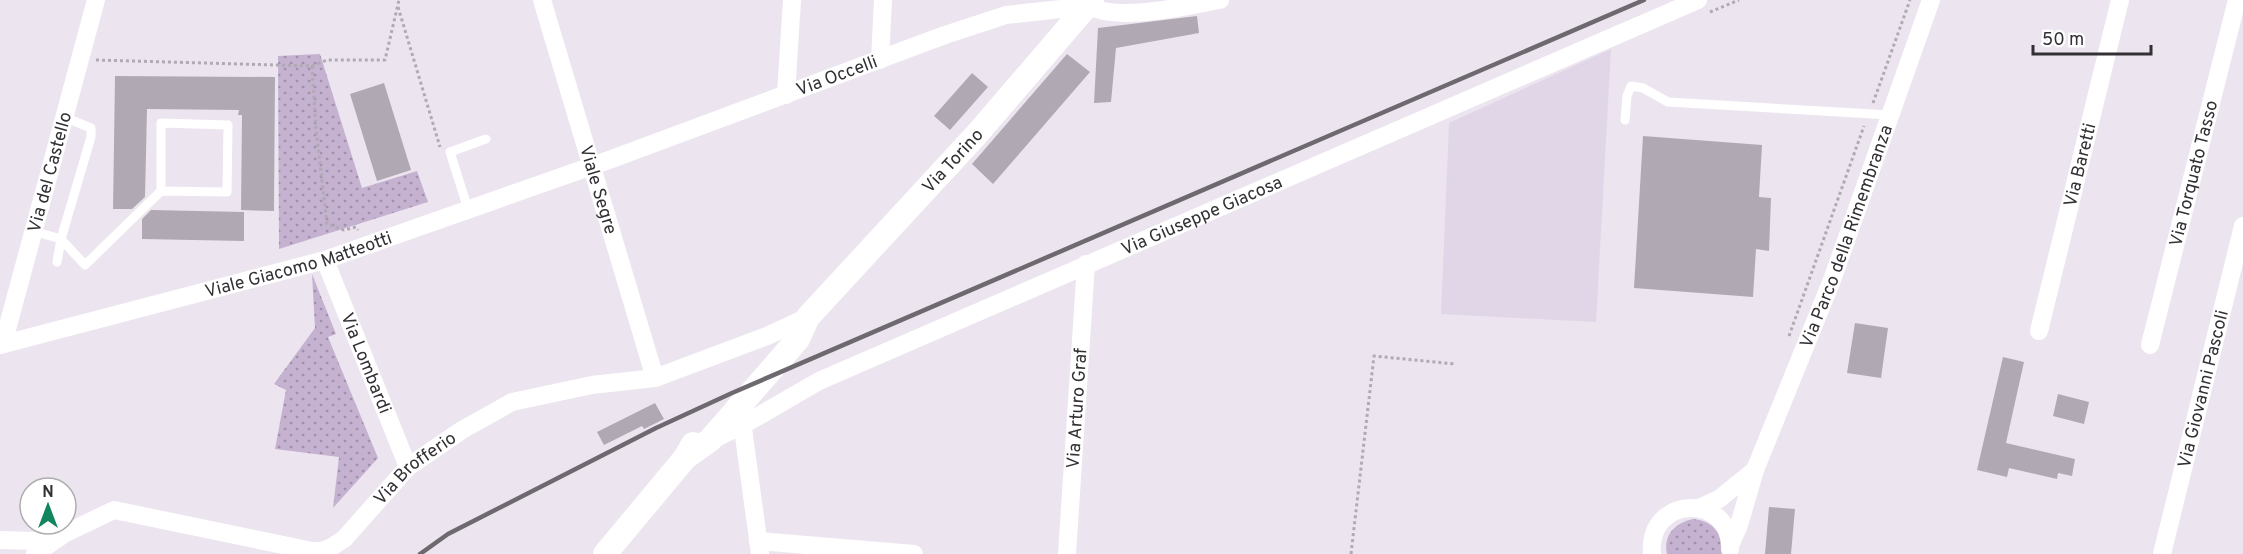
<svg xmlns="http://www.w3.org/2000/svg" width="2243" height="554" font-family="Overpass,sans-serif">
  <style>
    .built { fill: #e0d6e7 }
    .grass { fill: url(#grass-dots) }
    .building { fill: #b0a9b4 }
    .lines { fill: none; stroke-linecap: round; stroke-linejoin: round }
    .path { stroke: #afaab3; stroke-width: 3; stroke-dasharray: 3 3; stroke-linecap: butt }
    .lane { stroke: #fff; stroke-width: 9 }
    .street { stroke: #fff; stroke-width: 18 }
    .secondary { stroke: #fff; stroke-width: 24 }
    .rail { stroke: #6d696f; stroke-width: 4.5 }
    .labels { text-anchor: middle; stroke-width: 6; stroke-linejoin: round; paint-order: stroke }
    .street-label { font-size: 18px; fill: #323034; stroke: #fff }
  </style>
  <defs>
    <pattern id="grass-dots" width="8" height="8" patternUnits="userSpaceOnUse" patternTransform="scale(1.5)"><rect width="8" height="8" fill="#c5b1d0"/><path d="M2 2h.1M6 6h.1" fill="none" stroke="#a190aa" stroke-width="1.8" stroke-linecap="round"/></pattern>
  </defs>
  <rect width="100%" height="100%" fill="#ece5f0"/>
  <path class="built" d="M 1611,49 L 1596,322 L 1441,314 L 1449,123 Z"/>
  <path class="grass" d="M 320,54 L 362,188 L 417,171 L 428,202 L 279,249 L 278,56 Z
    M 312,274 L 336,334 L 328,337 L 378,458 L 333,508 L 339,457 L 275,449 L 286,390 L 274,384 L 315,328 Z
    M 1693,519 C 1713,521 1724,534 1722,554 L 1667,554 C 1663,535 1675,523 1693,519 Z"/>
  <path class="building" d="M 1197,16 L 1199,33 L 1116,48 L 1111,102 L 1094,103 L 1098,28 Z
    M 1067,54 L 1090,72 L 993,184 L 972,164 Z
    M 972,73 L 988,87 L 950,130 L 934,116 Z
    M 115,76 L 275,77 L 274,211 L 241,210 L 242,115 L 238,115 L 239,110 L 147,109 L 145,197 L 132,209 L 113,209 Z
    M 384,83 L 411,170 L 377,181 L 350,94 Z
    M 1643,136 L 1762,145 L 1759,197 L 1771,198 L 1769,251 L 1756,249 L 1753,297 L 1634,288 Z
    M 151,210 L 244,212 L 244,241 L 142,239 L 142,219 Z
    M 1855,323 L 1888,328 L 1881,378 L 1847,373 Z
    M 2003,357 L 2024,362 L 2006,443 L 2075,459 L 2072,476 L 2058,473 L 2057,479 L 2009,468 L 2007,477 L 1977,470 Z
    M 2058,394 L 2089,402 L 2084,424 L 2053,416 Z
    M 655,403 L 664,419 L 644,429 L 642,426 L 604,445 L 597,432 Z
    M 1769,507 L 1795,509 L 1791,554 L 1765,554 Z"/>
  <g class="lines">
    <path class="path" d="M 398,7 L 440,147
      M 1710,12 L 1739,0
      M 96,60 L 312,66 L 327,60 L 385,60 L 399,0
      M 312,66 L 316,129 L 327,224 L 344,230 L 356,227 L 358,230
      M 1873,103 L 1910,0
      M 1789,336 L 1864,126
      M 1351,554 L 1374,356 L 1455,364"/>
    <path class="lane" d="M 1625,120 L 1627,96 L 1631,86 L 1643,88 L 1668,102 L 1890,115
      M 161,123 L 228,125 L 227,192 L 161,191 Z
      M 468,209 L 450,152 L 486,139
      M 33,231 L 61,239 L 85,265 L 161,191
      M 57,262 L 61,239 L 91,137 L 91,128 L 64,117"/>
    <g class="street">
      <path id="s1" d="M 542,0 L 655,378"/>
      <path d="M 1088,6 C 1120,22 1185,6 1220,0"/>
      <path d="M 880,60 L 883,0"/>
      <path d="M 786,95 L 792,0"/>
      <path id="s2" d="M 325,260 L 408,467"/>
      <path id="s3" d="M 2039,331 L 2120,0"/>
      <path id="s4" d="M 3,344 L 96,0"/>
      <path id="s5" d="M 0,345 L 325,260 L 609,160 L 945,35 L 1006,15 L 1088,6"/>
      <path id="s6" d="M 2150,345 L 2237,0"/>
      <path d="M 741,414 L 760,554"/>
      <path id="s7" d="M 714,439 L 743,425 L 819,381 L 1698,0"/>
      <path d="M 1699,508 L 1719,499 L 1755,470"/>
      <path d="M 0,540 L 39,541 L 55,537"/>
      <path d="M 758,541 L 914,554"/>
      <path id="s8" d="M 1731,543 L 1739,525 L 1755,470 L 1832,280 L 1931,0"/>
      <path id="s9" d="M 35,554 L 64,534 L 114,510 L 312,551 L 322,551 L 330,548 L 344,539 L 408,467 L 462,430 L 512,402 L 592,385 L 655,378 L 767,336 L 808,317"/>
      <path id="s10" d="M 1067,554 L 1086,264"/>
      <path d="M 1652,554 C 1647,494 1732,493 1730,549"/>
      <path id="s11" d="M 2162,554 L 2243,226"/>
    </g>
    <g class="secondary">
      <path id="s12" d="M 685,458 L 710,440 L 798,339 L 808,317 L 977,134 L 1092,0"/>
      <path d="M 605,554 L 685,458 L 693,444"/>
    </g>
    <path class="rail" d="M 420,554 L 448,534 L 656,428 L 732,393 L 1644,0"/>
  </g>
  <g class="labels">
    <g class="street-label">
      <text dy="6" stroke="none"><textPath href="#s5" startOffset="880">Via Occelli</textPath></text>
      <text dy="6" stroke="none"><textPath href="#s12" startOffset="402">Via Torino</textPath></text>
      <text dy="6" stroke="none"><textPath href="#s3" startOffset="171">Via Baretti</textPath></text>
      <text dy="6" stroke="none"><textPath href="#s4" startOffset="178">Via del Castello</textPath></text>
      <text dy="6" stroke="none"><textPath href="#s6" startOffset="177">Via Torquato Tasso</textPath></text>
      <text dy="6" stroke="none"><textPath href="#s1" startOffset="198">Viale Segre</textPath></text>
      <text dy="6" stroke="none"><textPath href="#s7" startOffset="537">Via Giuseppe Giacosa</textPath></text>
      <text dy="6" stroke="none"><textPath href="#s8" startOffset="328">Via Parco della Rimembranza</textPath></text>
      <text dy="6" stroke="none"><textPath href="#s5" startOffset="309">Viale Giacomo Matteotti</textPath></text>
      <text dy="6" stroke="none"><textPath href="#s2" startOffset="111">Via Lombardi</textPath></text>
      <text dy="6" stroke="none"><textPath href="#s11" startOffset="170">Via Giovanni Pascoli</textPath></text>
      <text dy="6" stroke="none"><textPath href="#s10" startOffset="146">Via Arturo Graf</textPath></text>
      <text dy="6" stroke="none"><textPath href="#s9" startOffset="429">Via Brofferio</textPath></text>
    </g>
  </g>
  <g transform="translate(48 506)"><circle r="28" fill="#ffffff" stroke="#adacae" stroke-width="1.5"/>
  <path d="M0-4.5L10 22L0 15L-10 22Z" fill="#158461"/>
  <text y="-9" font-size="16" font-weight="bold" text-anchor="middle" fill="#323034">N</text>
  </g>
  <path d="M2033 45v9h118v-9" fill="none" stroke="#323034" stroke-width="3"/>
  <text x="2042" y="45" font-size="18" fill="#323034" stroke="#ffffff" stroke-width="4.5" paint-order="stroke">50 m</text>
</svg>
